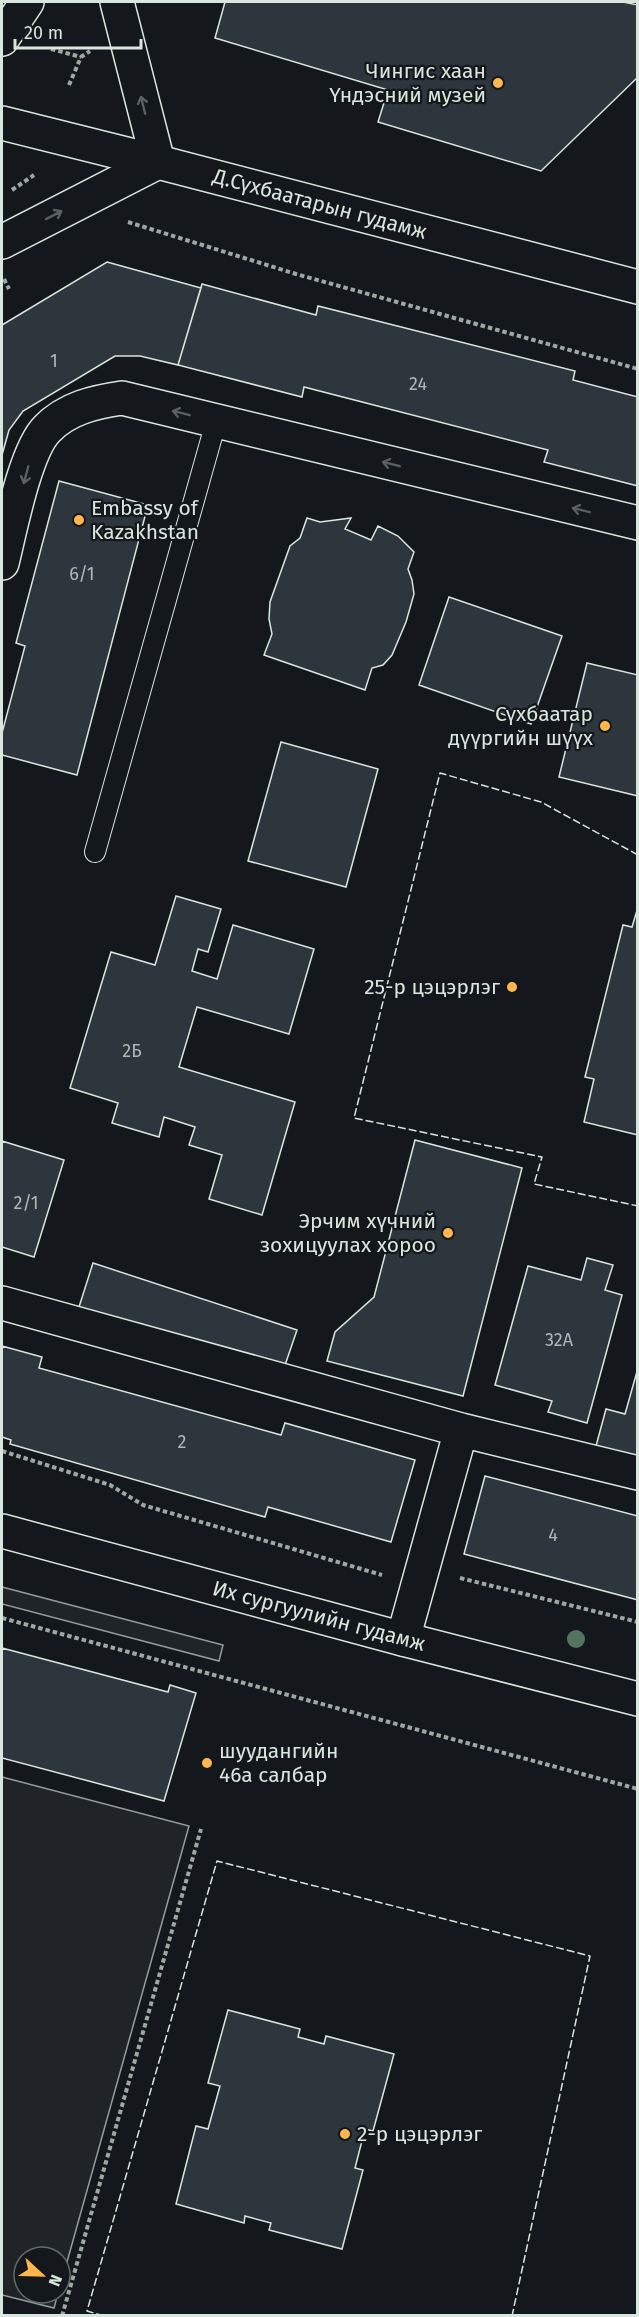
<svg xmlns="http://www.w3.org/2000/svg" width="639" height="2317" font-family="'Fira Sans',sans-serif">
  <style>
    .green { fill: #202428; stroke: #939e99; stroke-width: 1.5 }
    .building { fill: #2c363c; stroke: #d8e6dc; stroke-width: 1.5 }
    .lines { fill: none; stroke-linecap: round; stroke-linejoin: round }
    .service-casing { stroke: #d8e6dc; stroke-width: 22 }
    .minor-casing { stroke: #d8e6dc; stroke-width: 36 }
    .secondary-casing { stroke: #d8e6dc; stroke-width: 36 }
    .primary-casing { stroke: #d8e6dc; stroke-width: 36 }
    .path { stroke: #9da8a2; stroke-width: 4; stroke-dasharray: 4.5 3; stroke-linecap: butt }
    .service { stroke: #14181c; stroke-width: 20 }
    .minor { stroke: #14181c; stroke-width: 33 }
    .secondary { stroke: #14181c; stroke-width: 33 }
    .primary { stroke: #14181c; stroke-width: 33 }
    .fence { stroke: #d8e6dc; stroke-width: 1.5; stroke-dasharray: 8 3; stroke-linecap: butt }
    .tree { fill: #55745f }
    .oneway { stroke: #59605f }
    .poi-dot { fill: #ffb74d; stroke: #14181c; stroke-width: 2 }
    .labels { text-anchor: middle; stroke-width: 4.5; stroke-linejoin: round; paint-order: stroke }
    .number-label { font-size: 18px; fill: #adbab4 }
    .poi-label { font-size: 21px; fill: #d8e6dc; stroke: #14181c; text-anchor: end }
    .street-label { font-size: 21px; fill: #d8e6dc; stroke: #14181c }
  </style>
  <rect width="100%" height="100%" fill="#14181c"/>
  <path class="green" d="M 2,1587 L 223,1645 L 219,1661 L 2,1604 Z
    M 2,1777 L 189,1826 L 60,2287 L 60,2257 L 24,2257 L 24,2293 L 58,2293 L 54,2308 L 2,2295 Z"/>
  <path class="building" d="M 225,2 L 623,2 L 638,5 L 638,77 L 541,171 L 378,122 L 388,90 L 215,38 Z
    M 107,262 L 201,288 L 178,365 L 140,356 L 115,356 L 23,411 L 9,430 L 2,455 L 2,325 Z
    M 202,284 L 316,315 L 318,306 L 575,371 L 573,380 L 638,397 L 638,486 L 544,462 L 548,450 L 304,387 L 302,397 L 178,365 Z
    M 59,481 L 148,505 L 77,775 L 2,755 L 2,733 L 25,646 L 16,643 Z
    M 307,518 L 320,522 L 351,518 L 345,529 L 371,540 L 378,526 L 398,536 L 414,552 L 408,569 L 412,580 L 414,594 L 406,622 L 392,655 L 383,665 L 372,668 L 365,690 L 264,655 L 272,634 L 269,619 L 270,602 L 290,546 L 300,538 Z
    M 449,597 L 562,636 L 531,724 L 419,685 Z
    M 587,663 L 638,675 L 638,796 L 559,777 Z
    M 281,742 L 378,769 L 346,887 L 248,861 Z
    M 176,896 L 221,909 L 208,952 L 198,949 L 192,971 L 217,979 L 233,925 L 314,949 L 289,1034 L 197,1007 L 179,1067 L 295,1102 L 262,1215 L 209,1199 L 222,1155 L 189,1145 L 195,1127 L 164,1117 L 159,1137 L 112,1123 L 118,1103 L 70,1088 L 111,952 L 155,965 Z
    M 638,907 L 638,1135 L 584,1122 L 594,1079 L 585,1077 L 623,925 L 632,927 Z
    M 415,1140 L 522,1168 L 463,1396 L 327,1361 L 335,1332 L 374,1297 Z
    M 2,1141 L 64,1160 L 34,1257 L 2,1247 Z
    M 587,1258 L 613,1265 L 605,1290 L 622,1295 L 587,1423 L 548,1412 L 552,1401 L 495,1385 L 528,1266 L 581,1280 Z
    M 93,1263 L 297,1330 L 282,1374 L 79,1307 Z
    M 2,1346 L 42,1357 L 39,1368 L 281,1435 L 285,1423 L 415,1460 L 391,1542 L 268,1507 L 265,1517 L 10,1444 L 11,1440 L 2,1437 Z
    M 638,1368 L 638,1457 L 596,1446 L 606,1409 L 625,1414 Z
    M 485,1476 L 638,1516 L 638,1600 L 464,1554 Z
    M 2,1648 L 168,1692 L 170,1685 L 196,1693 L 164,1801 L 2,1758 Z
    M 228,2010 L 300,2029 L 298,2037 L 324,2044 L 326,2036 L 394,2054 L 373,2131 L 365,2129 L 355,2168 L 363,2170 L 342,2249 L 269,2230 L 271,2223 L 245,2216 L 244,2223 L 176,2204 L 196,2126 L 208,2129 L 220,2086 L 208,2083 Z"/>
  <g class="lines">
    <g class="service-casing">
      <path id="service" d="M 95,852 L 216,422"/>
    </g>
    <g class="minor-casing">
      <path id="minor" d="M 2,563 C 10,531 25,451 47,429 C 67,408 95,402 122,398 L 638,523
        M 2,1303 L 461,1430 L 403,1639
        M 461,1430 L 638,1473"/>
    </g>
    <g class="secondary-casing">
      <path id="secondary" d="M 2,123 L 158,162 L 638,287
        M 2,1531 L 403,1639 L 638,1699"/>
    </g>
    <g class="primary-casing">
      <path id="primary" d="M 2,39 L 27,2
        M 2,242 L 158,162 L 117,2"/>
    </g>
    <path class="path" d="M 51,49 L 81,57
      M 69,85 L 81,57 L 90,51
      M 12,190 L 34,175
      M 128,222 L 296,274 L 638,369
      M 4,279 L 9,289
      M 2,1451 L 110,1485 L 143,1505 L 382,1575
      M 460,1578 L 638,1622
      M 2,1618 L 638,1789
      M 62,2316 L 201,1829"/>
    <use href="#service" class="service"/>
    <use href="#minor" class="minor"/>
    <use href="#secondary" class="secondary"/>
    <use href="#primary" class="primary"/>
    <path class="fence" d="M 638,855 L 541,802 L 440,773 L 354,1118 L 542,1157 L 534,1184 L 638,1206
      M 104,2316 L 87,2311 L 217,1861 L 590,1956 L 512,2316"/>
  </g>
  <circle class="tree" cx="576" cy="1639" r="9"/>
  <defs><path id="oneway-shaft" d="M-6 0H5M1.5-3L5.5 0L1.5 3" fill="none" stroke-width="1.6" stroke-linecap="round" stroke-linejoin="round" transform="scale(1.5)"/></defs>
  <g class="oneway">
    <use href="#oneway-shaft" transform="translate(143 105) rotate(-104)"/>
    <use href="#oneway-shaft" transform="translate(54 215) rotate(-27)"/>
    <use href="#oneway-shaft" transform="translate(181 413) rotate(-166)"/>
    <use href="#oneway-shaft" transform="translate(391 464) rotate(-166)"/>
    <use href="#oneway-shaft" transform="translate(26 475) rotate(105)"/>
    <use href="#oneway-shaft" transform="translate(581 510) rotate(-166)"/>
  </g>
  <g class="poi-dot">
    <circle cx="498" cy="83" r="6"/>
    <circle cx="79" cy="520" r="6"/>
    <circle cx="605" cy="726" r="6"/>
    <circle cx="512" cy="987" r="6"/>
    <circle cx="448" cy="1233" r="6"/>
    <circle cx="207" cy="1763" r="6"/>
    <circle cx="345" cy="2134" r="6"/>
  </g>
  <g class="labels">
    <g class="number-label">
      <text x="54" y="367">1</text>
      <text x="418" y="390">24</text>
      <text x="82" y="580">6/1</text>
      <text x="132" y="1057">2Б</text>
      <text x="26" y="1209">2/1</text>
      <text x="559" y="1346">32А</text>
      <text x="182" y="1448">2</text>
      <text x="553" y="1541">4</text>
    </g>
    <g class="poi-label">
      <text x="486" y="78">Чингис хаан<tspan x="486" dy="24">Үндэсний музей</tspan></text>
      <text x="91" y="515" text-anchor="start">Embassy of<tspan x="91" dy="24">Kazakhstan</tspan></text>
      <text x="593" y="721">Сүхбаатар<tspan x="593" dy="24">дүүргийн шүүх</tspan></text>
      <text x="500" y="994">25-р цэцэрлэг</text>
      <text x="436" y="1228">Эрчим хүчний<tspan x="436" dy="24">зохицуулах хороо</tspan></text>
      <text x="219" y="1758" text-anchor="start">шуудангийн<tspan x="219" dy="24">46а салбар</tspan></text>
      <text x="357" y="2141" text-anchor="start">2-р цэцэрлэг</text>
    </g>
    <g class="street-label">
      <text transform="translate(320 204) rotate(15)" y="7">Д.Сүхбаатарын гудамж</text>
      <text transform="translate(319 1616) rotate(15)" y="7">Их сургуулийн гудамж</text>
    </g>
  </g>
  <rect width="639" height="2317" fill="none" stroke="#d8e6dc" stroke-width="6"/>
  <g transform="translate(42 2275) rotate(112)"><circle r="28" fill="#14181c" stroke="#626a69" stroke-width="1.5"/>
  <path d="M0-4.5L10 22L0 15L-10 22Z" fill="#ffb74d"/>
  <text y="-9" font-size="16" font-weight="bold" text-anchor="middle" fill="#d8e6dc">N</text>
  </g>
  <path d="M15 39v9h126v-9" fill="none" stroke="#d8e6dc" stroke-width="3"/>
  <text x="24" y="39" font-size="18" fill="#d8e6dc" stroke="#14181c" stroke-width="4.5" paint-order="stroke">20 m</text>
</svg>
